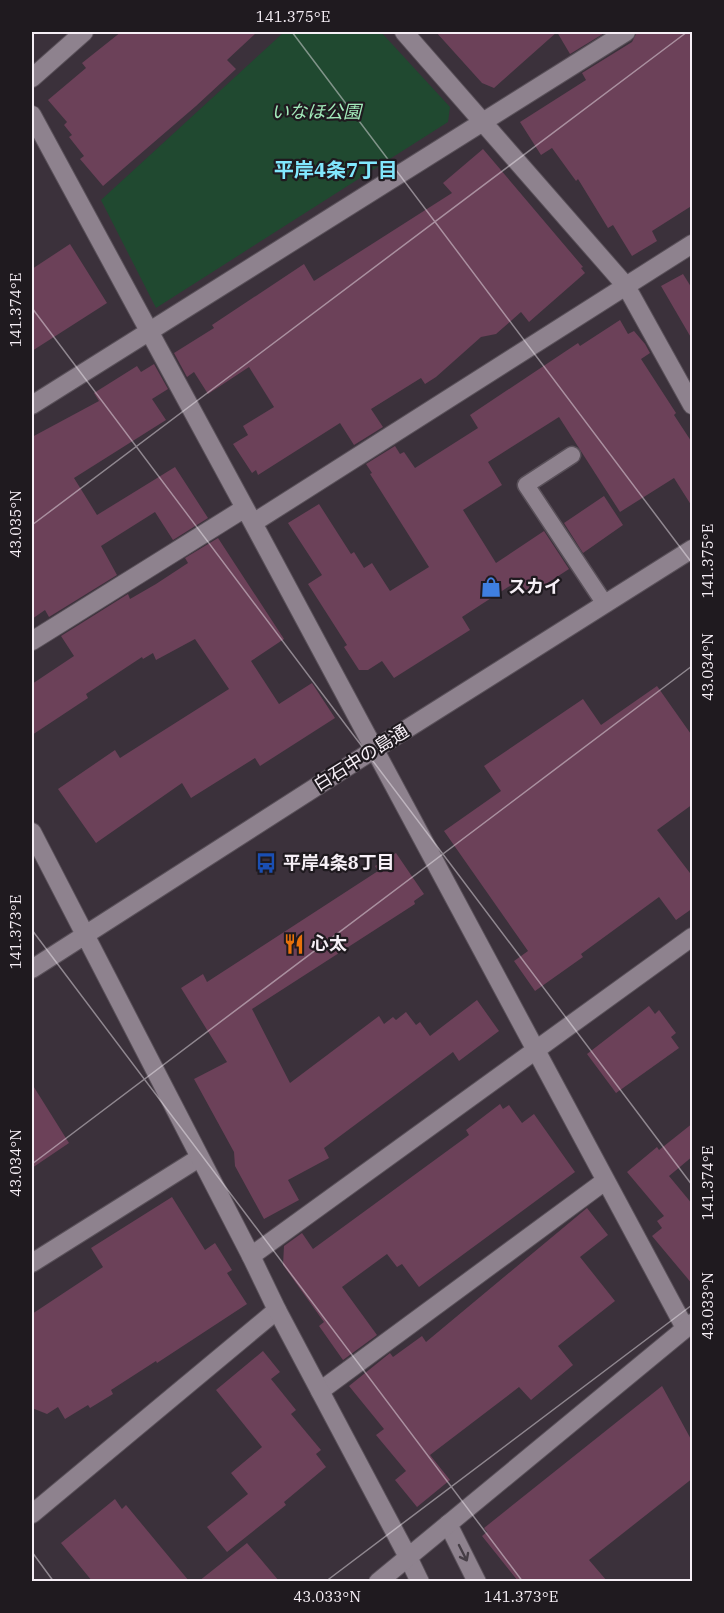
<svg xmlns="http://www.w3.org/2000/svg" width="724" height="1613" font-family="'IBM Plex Serif','Noto Sans JP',serif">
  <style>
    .park { fill: #204930 }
    .building { fill: #6c4159 }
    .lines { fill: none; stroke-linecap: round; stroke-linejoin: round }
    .lane-casing { stroke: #595059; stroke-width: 19 }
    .street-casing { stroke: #595059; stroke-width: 20 }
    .secondary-casing { stroke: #595059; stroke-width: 20 }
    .lane { stroke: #8e828e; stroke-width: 16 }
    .street { stroke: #8e828e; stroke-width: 18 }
    .secondary { stroke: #8e828e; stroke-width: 18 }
    .oneway { stroke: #463e46 }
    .ticks { fill: none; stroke: #f6eff6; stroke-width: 1.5; stroke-opacity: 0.45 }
    .labels { text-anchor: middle; stroke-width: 4.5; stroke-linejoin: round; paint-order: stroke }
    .park-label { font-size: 18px; font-style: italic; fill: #a3ebbb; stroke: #1f1a1f }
    .poi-label { font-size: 18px; font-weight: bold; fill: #f6eff6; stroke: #1f1a1f; text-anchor: start }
    .street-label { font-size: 18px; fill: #f6eff6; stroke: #1f1a1f }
    .neighbourhood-label { font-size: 20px; font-weight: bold; fill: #81e7fd; stroke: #1f1a1f }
    .neatline { fill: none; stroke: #f6eff6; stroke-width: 2 }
    .ticks-label { font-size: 15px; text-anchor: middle; fill: #f6eff6 }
  </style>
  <rect width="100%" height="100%" fill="#3b313b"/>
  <path class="park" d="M 284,32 L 381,32 L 450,107 L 448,122 L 156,308 L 101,200 Z"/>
  <path class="building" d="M 121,32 L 257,32 L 227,60 L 236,69 L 196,106 L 103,186 L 80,159 L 84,156 L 69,137 L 72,135 L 64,125 L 67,122 L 48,100 L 86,68 L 82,63 Z
    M 436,32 L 606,32 L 570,54 L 557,32 L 494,88 L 482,83 Z
    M 637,32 L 693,32 L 693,205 L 652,231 L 657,241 L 632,256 L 613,225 L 608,228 L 578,179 L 576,181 L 552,148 L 541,155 L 520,122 L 586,80 L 582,73 L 632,42 Z
    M 483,149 L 583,267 L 581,268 L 585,273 L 529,322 L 521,312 L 496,334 L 481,337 L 436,377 L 425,384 L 421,378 L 371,409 L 383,427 L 354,445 L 340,423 L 258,475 L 256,470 L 252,473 L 233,444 L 248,435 L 243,426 L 274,407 L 249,367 L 208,394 L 194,372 L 187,377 L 174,353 L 214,328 L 212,325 L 304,264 L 314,281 L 452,193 L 443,183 Z
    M 70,244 L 107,303 L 32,351 L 32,269 Z
    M 683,274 L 693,290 L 693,341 L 661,286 Z
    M 620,320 L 628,334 L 634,331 L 645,344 L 650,353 L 641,359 L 676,413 L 674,415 L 693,444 L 693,508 L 674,478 L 620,512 L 559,417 L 488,462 L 502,485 L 463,510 L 496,563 L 544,531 L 569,569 L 529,595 L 519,580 L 462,617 L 470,630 L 394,678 L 382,661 L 368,670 L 359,670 L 344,647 L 347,645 L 308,584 L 322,575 L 288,523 L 319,504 L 351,554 L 354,552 L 364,568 L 372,563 L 390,591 L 429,567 L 370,474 L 372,473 L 366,464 L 395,446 L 400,454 L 404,452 L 415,468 L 478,428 L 470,415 L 578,343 L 580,346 Z
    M 154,364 L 168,389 L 152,399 L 166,420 L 74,478 L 97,515 L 175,467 L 208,518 L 173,540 L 155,512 L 101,546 L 117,575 L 49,617 L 45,610 L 32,619 L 32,437 L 99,401 L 94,393 L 137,366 L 141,372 Z
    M 604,496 L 623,525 L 583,553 L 564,523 Z
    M 218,538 L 284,639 L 251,661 L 279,704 L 312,683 L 335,718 L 260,766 L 255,758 L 191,798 L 182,783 L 96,843 L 58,789 L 115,750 L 120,758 L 229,689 L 195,639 L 156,660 L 153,653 L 143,659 L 142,657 L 86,694 L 88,698 L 32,735 L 32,684 L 74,656 L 61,636 L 128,594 L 130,599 L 156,584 L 188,563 L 185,558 Z
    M 657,686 L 693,737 L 693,804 L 657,830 L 693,877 L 693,908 L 676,920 L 659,897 L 581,954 L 583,957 L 535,991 L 514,961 L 528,951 L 444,831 L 501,791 L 484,766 L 583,699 L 601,725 Z
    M 396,853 L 424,894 L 414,901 L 415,904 L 252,1009 L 290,1083 L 379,1016 L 384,1024 L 393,1017 L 396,1020 L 406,1012 L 416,1025 L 420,1022 L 430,1036 L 477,1000 L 499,1031 L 459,1061 L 453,1052 L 324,1148 L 329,1158 L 288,1180 L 299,1200 L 264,1219 L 235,1166 L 234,1152 L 194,1079 L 227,1062 L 181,988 L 203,974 L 207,982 L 378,871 L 375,866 Z
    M 649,1006 L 655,1014 L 659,1010 L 676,1033 L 671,1037 L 679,1048 L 616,1093 L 587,1054 Z
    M 32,1084 L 69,1143 L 32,1168 Z
    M 500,1104 L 503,1109 L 509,1105 L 522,1123 L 534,1114 L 575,1172 L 419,1287 L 402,1264 L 397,1267 L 387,1254 L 342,1287 L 377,1335 L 343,1360 L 319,1326 L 324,1322 L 283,1265 L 284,1246 L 302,1233 L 313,1249 L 469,1135 L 466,1130 Z
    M 693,1123 L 693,1156 L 669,1176 L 693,1205 L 693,1285 L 652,1236 L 662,1228 L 657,1221 L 664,1216 L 627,1172 L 657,1147 L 659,1150 Z
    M 172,1197 L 205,1250 L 215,1243 L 232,1270 L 227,1273 L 247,1304 L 157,1363 L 156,1361 L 111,1390 L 113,1394 L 90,1408 L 88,1405 L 65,1419 L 58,1407 L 47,1414 L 32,1408 L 32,1314 L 103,1267 L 91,1248 Z
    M 587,1208 L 608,1235 L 580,1257 L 615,1301 L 558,1346 L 573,1365 L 531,1400 L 519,1387 L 430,1455 L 450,1480 L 417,1507 L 395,1480 L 406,1471 L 376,1435 L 384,1429 L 349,1386 L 390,1353 L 393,1357 L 422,1336 L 426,1342 Z
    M 263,1351 L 280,1372 L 271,1379 L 296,1410 L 291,1414 L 321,1450 L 316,1454 L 326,1467 L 284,1502 L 286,1505 L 227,1552 L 207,1527 L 248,1494 L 231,1473 L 262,1447 L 216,1390 Z
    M 662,1386 L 693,1443 L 693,1478 L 589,1560 L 607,1581 L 518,1581 L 482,1536 L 487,1532 L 484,1528 Z
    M 115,1499 L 122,1509 L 126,1505 L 189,1581 L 92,1581 L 61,1543 Z
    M 247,1543 L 279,1581 L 199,1581 Z"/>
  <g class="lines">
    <g class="lane-casing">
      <path id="lane" d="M 572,455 L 526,485 L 605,604"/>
    </g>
    <g class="street-casing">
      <path id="street" d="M 404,32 L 626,286 L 692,405
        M 32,78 L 84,32
        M 32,115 L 245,508 L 685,1328
        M 32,405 L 626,32
        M 253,523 L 692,244
        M 32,641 L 245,508
        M 251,1256 L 692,937
        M 32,1263 L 199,1158
        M 320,1391 L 605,1181
        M 32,1514 L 277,1310
        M 448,1524 L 477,1582
        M 408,1557 L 420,1582"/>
    </g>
    <g class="secondary-casing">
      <path id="secondary" d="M 32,832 L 251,1256 L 277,1310 L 408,1557
        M 32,969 L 375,749 L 692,549
        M 378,1582 L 692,1323"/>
    </g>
    <use href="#lane" class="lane"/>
    <use href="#street" class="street"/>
    <use href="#secondary" class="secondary"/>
  </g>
  <defs><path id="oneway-shaft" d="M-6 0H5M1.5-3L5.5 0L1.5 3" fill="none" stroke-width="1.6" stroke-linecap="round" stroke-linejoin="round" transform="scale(1.5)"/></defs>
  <use class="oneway" href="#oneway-shaft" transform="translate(463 1553) rotate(63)"/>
  <path class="ticks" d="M 292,32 L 692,563M 32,308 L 692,1185M 32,525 L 687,32M 32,930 L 523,1582M 32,1164 L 692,666M 32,1552 L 54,1582M 325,1582 L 692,1305"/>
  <defs>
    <g id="shop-bare" transform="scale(1.62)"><path d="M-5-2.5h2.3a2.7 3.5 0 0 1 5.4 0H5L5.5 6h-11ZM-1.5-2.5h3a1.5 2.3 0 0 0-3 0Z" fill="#3f7fe0" stroke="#1f1a1f" stroke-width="2.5" paint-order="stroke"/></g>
    <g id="bus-bare" transform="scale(1.62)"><path d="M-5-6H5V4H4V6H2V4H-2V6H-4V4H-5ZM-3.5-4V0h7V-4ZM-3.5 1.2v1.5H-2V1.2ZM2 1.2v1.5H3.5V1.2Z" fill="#1a4fb4" stroke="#1f1a1f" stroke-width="2.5" paint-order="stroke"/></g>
    <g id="restaurant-bare" transform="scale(1.62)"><path d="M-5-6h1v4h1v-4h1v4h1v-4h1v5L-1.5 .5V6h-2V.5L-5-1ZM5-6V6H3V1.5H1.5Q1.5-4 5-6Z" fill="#e8710a" stroke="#1f1a1f" stroke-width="2.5" paint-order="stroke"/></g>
  </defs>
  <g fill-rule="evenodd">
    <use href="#shop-bare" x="491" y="587"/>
    <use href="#bus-bare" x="266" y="863"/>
    <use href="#restaurant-bare" x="294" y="944"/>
  </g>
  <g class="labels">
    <g class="park-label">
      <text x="316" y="118">いなほ公園</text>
    </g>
    <g class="poi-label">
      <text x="508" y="593">スカイ</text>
      <text x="283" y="869">平岸4条8丁目</text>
      <text x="311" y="950">心太</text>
    </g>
    <g class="street-label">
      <text transform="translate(361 758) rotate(-32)" y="6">白石中の島通</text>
    </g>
    <g class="neighbourhood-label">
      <text x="336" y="177">平岸4条7丁目</text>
    </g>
  </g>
  <rect width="724" height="1613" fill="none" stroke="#1f1a1f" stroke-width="66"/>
  <rect x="33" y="33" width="658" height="1547" class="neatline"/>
  <g class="ticks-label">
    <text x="293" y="22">141.375°E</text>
    <text transform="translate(16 310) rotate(-90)" y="5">141.374°E</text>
    <text transform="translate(16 524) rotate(-90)" y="5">43.035°N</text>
    <text transform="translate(708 561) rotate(-90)" y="5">141.375°E</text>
    <text transform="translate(708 667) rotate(-90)" y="5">43.034°N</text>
    <text transform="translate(16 932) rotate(-90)" y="5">141.373°E</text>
    <text transform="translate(16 1163) rotate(-90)" y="5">43.034°N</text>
    <text transform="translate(708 1183) rotate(-90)" y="5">141.374°E</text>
    <text transform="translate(708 1306) rotate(-90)" y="5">43.033°N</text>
    <text x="327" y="1602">43.033°N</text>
    <text x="521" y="1602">141.373°E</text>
  </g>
</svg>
